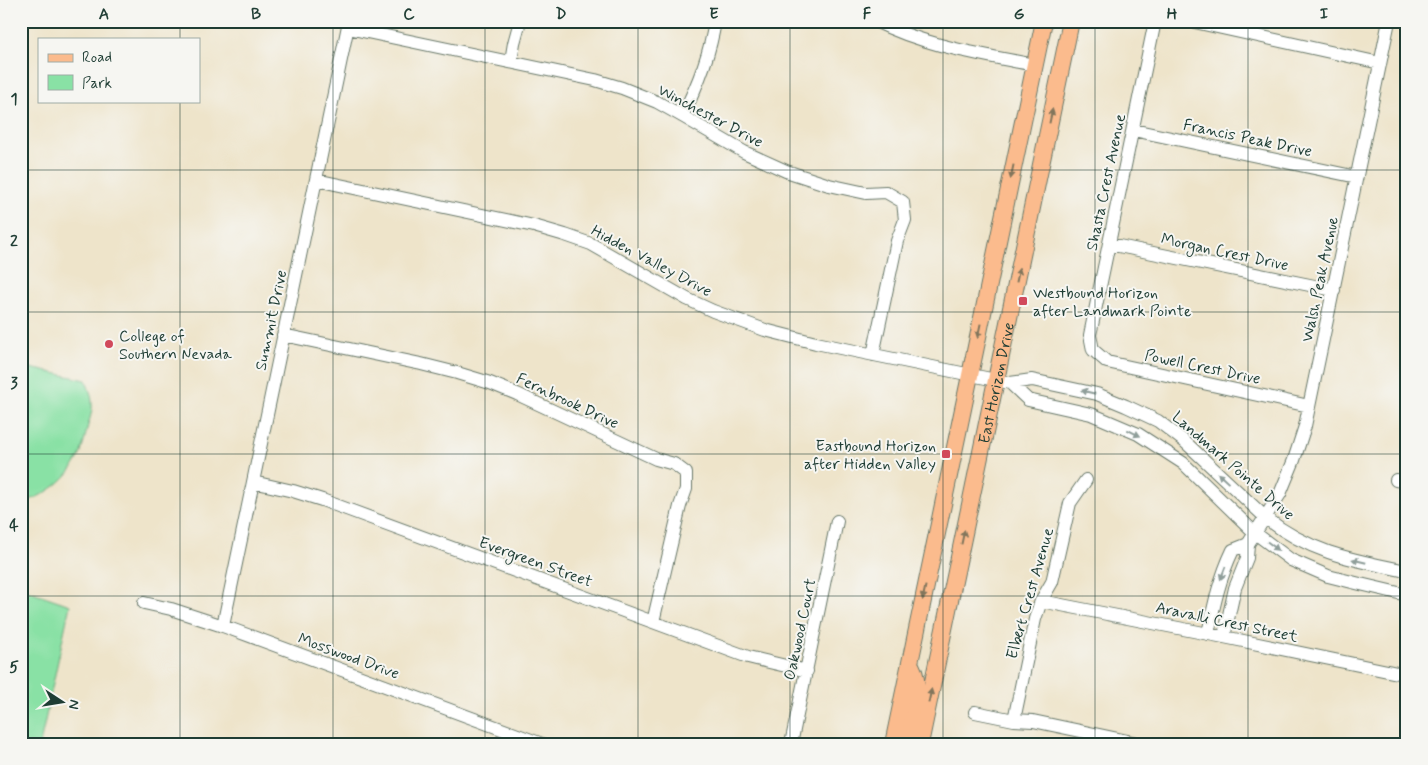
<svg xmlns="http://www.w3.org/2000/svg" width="1428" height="765" font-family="Mynerve,sans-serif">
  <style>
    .green { fill: #89e1a5; stroke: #548f6c }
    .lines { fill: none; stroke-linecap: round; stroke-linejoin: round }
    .minor-casing { stroke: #677768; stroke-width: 14 }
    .major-casing { stroke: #677768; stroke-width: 18 }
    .minor { stroke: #fff; stroke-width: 12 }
    .major { stroke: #fbbb8d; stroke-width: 16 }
    .oneway { fill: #82765c }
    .oneway2 { fill: #8f9e9a }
    .grid { fill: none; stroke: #1f3d34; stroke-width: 1; stroke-opacity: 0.55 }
    .poi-dot { fill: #d1495b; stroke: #f6f6f2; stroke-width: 2 }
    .labels { text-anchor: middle; stroke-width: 4; stroke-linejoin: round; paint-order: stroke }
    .street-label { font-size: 16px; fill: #1f3d34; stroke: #f6f6f2 }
    .poi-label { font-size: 16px; fill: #1f3d34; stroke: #f6f6f2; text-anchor: start }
    .neatline { fill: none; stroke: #1f3d34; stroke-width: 2 }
    .grid-label { font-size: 16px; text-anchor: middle; font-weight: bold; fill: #1f3d34 }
  </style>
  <rect width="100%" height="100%" fill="#f6f6f2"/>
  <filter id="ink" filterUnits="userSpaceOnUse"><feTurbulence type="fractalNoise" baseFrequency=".02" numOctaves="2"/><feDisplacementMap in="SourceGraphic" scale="10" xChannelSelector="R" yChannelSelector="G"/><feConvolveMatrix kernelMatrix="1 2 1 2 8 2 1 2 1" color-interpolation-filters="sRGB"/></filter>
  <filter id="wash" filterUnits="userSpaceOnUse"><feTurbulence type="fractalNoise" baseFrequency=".0096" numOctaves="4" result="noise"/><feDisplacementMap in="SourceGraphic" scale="20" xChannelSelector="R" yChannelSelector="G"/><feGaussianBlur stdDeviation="1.12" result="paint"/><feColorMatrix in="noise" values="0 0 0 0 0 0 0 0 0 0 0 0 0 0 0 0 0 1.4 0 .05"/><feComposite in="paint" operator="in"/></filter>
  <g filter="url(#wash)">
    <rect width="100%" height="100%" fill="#eee4ca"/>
    <path class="green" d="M 21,366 L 86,380 C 88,387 92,395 92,403 C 93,411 89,421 87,429 C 85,438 83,447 80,455 C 69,479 46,496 21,503 Z
      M 21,588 L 70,605 L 40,744 L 21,744 Z"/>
  </g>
  <g filter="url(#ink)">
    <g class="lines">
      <g class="minor-casing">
        <path id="minor" d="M 875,21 C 925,46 980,54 1034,65
          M 1155,21 L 1090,335 L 1093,350 L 1107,362 L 1309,406
          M 1190,21 L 1380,63
          M 348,28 L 595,80 L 622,88 L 657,102 L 682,116 L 744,152 L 786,171 L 829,185 L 866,193 L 886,192 L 903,202 L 905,220 L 897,241 L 873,355
          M 511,61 L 514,43 L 520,21
          M 682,116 C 698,85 710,55 715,21
          M 1133,130 L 1357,177
          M 316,180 L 534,226 L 565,235 L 591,244 L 687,299 L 713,311 L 765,330 L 816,343 L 1010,383 L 1032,380 L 1097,394 L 1126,406 L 1158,421 L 1184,441 L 1266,518 C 1310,553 1353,560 1407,571
          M 1109,244 L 1334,290
          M 283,335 L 421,364 L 457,373 L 490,383 L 517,394 L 656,459 L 674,464 L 686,473 L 686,489 L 680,506 L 653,622
          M 1010,383 L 1028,400 L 1091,414 L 1138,434 L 1183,463 L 1255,533 L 1291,560 L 1328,576 L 1356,583 L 1407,595
          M 1396,480 L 1407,482
          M 253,482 L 293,491 L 322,500 L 748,657 L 807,671
          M 1041,601 L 1224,637 L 1407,675
          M 144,603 L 171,609 L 223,626 L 542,744
          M 223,626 L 349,21
          M 1208,634 C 1214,604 1220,577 1233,550 L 1248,544
          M 1224,637 L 1235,588 L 1247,558 L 1248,544 L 1280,494 L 1294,460 L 1305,426 L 1389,21
          M 975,712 L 1014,720 L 1033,721 L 1142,744
          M 1014,720 L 1035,619 L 1041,601 L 1052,582 L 1070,503 L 1086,480
          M 791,744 L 837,521"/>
      </g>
      <g class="major-casing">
        <g id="major">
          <path d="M 893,744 L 1044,21"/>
          <path d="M 908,744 C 912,722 923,687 912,667"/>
          <path id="s1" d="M 920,744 L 1071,21"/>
        </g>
      </g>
      <use href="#minor" class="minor"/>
      <use href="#major" class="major"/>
    </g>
    <defs><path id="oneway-solid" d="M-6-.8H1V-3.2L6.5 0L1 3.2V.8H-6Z" transform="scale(1.25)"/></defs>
    <g class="oneway">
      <use href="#oneway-solid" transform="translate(1051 116) rotate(-78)"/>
      <use href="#oneway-solid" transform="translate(1012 172) rotate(102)"/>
      <use href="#oneway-solid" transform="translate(1018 275) rotate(-78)"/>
      <use href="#oneway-solid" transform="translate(979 331) rotate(102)"/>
      <use href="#oneway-solid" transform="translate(963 537) rotate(-78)"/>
      <use href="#oneway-solid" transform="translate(924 593) rotate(102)"/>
      <use href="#oneway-solid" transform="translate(930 696) rotate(-78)"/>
    </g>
    <g class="oneway2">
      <use href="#oneway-solid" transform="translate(1088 392) rotate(-167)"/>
      <use href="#oneway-solid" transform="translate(1134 433) rotate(26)"/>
      <use href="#oneway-solid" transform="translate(1223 478) rotate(-137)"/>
      <use href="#oneway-solid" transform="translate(1273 546) rotate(37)"/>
      <use href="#oneway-solid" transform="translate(1359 561) rotate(-166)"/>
      <use href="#oneway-solid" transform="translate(1223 573) rotate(111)"/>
    </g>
  </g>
  <path class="grid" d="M 180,21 L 180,39M 333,21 L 333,744M 485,21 L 485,744M 638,21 L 638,744M 790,21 L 790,744M 943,21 L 943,744M 1095,21 L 1095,744M 1248,21 L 1248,744M 180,101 L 180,744M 21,170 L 1407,170M 21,312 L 1407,312M 21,454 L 1407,454M 21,596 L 1407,596"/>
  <g class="poi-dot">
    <rect x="1018" y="296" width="10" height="10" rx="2.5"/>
    <circle cx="109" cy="344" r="5"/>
    <rect x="941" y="449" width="10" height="10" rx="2.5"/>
  </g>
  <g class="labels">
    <g class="street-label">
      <text transform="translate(711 115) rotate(28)" y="6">Winchester Drive</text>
      <text transform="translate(1248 137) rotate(12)" y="6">Francis Peak Drive</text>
      <text transform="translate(1105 182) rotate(-78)" y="6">Shasta Crest Avenue</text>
      <text transform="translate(1225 251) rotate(12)" y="6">Morgan Crest Drive</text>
      <text transform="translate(652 260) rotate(28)" y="6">Hidden Valley Drive</text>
      <text transform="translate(1319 279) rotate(-78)" y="6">Walsh Peak Avenue</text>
      <text transform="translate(270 320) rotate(-78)" y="6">Summit Drive</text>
      <text transform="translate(1203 366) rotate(12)" y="6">Powell Crest Drive</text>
      <text dy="6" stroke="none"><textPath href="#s1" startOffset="369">East Horizon Drive</textPath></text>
      <text transform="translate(568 400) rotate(25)" y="6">Fernbrook Drive</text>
      <text transform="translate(1234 465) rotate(41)" y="6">Landmark Pointe Drive</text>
      <text transform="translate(536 561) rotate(20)" y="6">Evergreen Street</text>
      <text transform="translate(1029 593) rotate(-74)" y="6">Elbert Crest Avenue</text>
      <text transform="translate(1227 621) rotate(12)" y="6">Aravalli Crest Street</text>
      <text transform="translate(799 629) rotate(-78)" y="6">Oakwood Court</text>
      <text transform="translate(349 655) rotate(20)" y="6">Mosswood Drive</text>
    </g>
    <g class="poi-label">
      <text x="1033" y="298">Westbound Horizon<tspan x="1033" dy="18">after Landmark Pointe</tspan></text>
      <text x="119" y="341">College of<tspan x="119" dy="18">Southern Nevada</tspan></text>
      <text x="936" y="451" text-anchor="end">Eastbound Horizon<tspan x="936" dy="18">after Hidden Valley</tspan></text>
    </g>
  </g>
  <rect width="1428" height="765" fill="none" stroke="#f6f6f2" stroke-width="55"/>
  <rect x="38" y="38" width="162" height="65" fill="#f6f6f2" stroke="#a0aca6"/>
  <rect x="48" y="54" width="25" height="8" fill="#fbbb8d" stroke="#a0aca6"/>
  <text x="82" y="62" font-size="15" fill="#1f3d34">Road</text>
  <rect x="48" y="75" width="25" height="15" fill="#89e1a5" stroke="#a0aca6"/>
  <text x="82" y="88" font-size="15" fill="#1f3d34">Park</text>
  <g transform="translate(62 702) rotate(102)" stroke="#f6f6f2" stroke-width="4" paint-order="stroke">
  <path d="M0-4L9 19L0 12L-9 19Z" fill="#1f3d34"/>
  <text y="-8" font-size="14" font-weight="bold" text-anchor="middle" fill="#1f3d34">N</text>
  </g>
  <rect x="28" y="28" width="1372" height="710" class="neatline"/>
  <g class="grid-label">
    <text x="104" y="19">A</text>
    <text x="256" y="19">B</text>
    <text x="409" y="19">C</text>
    <text x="561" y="19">D</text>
    <text x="714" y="19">E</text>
    <text x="867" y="19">F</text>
    <text x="1019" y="19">G</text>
    <text x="1172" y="19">H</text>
    <text x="1324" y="19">I</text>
    <text x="14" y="104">1</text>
    <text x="14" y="246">2</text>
    <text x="14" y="388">3</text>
    <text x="14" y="530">4</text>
    <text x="14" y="672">5</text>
  </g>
</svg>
